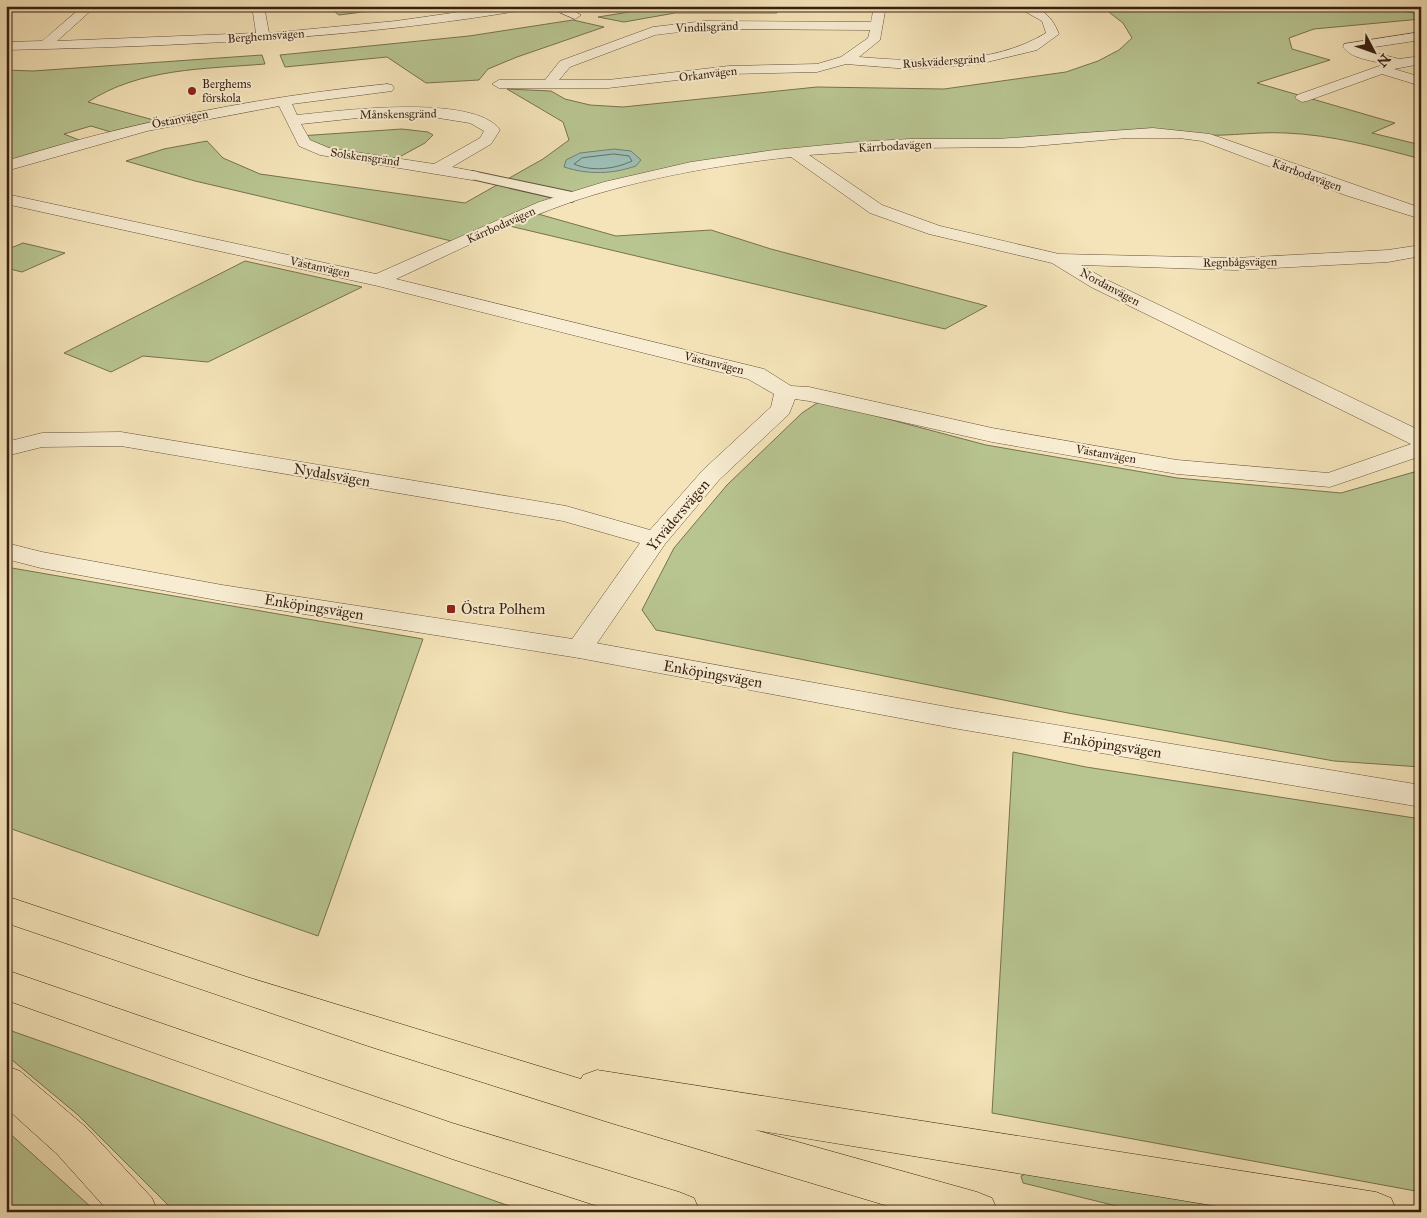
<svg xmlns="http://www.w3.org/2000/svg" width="1427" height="1218" font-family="'IM FELL Great Primer',serif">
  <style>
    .green { fill: #b8c591; stroke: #787250 }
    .water { fill: #9dbeb5; stroke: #747e73 }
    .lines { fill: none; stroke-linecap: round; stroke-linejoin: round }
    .shore { stroke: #6a6e62; stroke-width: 1 }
    .pedestrian-casing { stroke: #66503a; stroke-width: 2 }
    .minor-casing { stroke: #66503a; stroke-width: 1 }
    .tertiary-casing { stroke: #66503a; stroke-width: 1 }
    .motorway-casing { stroke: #371e10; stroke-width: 1 }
    .pedestrian { fill: #f8edd2; fill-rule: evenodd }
    .minor { fill: #f8edd2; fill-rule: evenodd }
    .tertiary { fill: #f8edd2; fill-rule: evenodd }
    .motorway { fill: #f5e4b9; fill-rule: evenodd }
    .poi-dot { fill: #8f2418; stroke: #f8edd2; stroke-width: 2 }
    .labels { text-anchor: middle; stroke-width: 4; stroke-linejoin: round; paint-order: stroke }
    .far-street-label { font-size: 12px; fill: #371e10; stroke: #f8edd2 }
    .far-poi-label { font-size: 12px; fill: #371e10; stroke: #f8edd2; text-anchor: start }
    .street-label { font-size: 15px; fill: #371e10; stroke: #f8edd2 }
    .poi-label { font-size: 15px; fill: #371e10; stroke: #f8edd2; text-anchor: start }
  </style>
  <rect width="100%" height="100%" fill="#f5e4b9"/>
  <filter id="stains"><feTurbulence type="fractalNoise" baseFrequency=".004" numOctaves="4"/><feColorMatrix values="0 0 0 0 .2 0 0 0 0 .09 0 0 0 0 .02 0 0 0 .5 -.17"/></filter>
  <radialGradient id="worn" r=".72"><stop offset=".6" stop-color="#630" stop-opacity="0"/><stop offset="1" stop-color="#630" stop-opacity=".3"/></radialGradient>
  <path class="green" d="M 327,6 L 409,6 L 339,15 Z
    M 643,6 L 778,7 L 777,13 L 675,13 L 624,22 L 598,17 L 648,9 Z
    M 1101,6 L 1365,6 L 1421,14 L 1421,19 L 1314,29 L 1289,38 L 1292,49 L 1330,60 L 1257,83 L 1395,123 L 1372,133 L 1421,145 L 1421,159 C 1376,147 1333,135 1286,133 C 1251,131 1218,139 1183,133 L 899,144 L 685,168 L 531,212 L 616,236 L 711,230 L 771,249 L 987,306 L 945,329 L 501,224 L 460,243 L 195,181 L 126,161 L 164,149 L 207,141 L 223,158 L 260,174 L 465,203 L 543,159 L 569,140 L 563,122 L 507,89 L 551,91 L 565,99 L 590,105 L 623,107 L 817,87 L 944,89 L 1066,72 L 1098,61 L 1119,50 L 1132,38 L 1123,23 Z
    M 573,20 L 604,27 L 517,57 L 488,69 L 479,80 L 426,83 L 387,57 L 285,67 L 280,55 L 469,36 Z
    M 262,55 L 265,64 C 204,69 140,68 88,102 L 157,121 L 111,132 L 91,126 L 64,134 L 84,142 L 6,166 L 6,70 L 33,71 Z
    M 402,129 L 428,132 L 433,135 L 425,143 L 392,161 L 349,156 L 299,136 Z
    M 23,243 L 65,253 L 22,272 L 6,268 L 6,250 Z
    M 245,261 L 362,287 L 208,362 L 143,356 L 111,372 L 64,353 Z
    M 820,401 L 986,445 L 1177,478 L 1341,493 L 1421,470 L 1421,767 L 1334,761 L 1068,713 L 656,630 L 642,610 L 674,548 L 727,485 L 802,413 Z
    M 6,567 L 423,639 L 318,936 L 6,827 Z
    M 1013,752 L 1086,767 L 1421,819 L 1421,1192 L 992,1113 Z
    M 6,1029 L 515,1208 L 528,1212 L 175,1212 L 78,1115 L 6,1055 Z
    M 6,1130 L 92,1208 L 95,1212 L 6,1212 Z
    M 1028,1173 L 1273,1212 L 1141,1212 L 1023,1183 L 1021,1176 Z"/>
  <path class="water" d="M 614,149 L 631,151 L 641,160 L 636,166 C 612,174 589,175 564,167 L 566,160 L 580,153 Z"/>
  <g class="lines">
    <path class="shore" d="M 614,154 L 629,156 L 632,161 C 615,169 592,172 574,164 L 582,158 Z"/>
    <g class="pedestrian-casing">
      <path id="pedestrian" d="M 472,171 L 572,192 L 580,197 L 572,202 L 467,178 L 465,175 Z"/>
    </g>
    <g class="minor-casing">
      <path id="minor" d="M 83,6 L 96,6 L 57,41 L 256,33 L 252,6 L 264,6 L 269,33 L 396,21 L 501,6 L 530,6 L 524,10 C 352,39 180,46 6,50 L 6,42 L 42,41 Z
        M 545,6 L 563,6 L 581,15 L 575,19 Z
        M 874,6 L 886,6 L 880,40 L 859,57 C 920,62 992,66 1046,33 L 1042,21 L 1015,6 C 1039,6 1050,12 1059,34 L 1037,50 L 979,64 L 909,69 L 846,64 L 817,72 L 729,74 L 608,88 L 499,88 L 492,84 L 499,80 L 545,80 L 560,61 L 653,27 L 705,21 L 871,22 ZM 705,29 L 870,30 L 868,38 L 841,57 L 817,64 L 729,66 L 608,80 L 559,80 L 570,67 L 655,35 Z
        M 1421,32 L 1421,40 L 1361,49 L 1399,59 L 1421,56 L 1421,64 L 1394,69 L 1421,77 L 1421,86 L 1382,74 L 1307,101 L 1302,102 L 1295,98 L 1297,95 L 1385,64 C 1370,60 1352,59 1343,47 L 1344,44 Z
        M 387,84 L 392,85 L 394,88 L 392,91 L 292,104 L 297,115 C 338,111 474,93 500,130 L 491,144 L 452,167 L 478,172 L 480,175 L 478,178 L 472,180 L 320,155 L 299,146 L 279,106 L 147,131 L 6,171 L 6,161 C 131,122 257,97 387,84 ZM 426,116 L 470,123 L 484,131 L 480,138 L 434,164 L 329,148 L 310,140 L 301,124 L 367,117 Z
        M 1153,128 L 1210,134 L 1421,208 L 1421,219 L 1345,195 L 1202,141 L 1179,138 L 1127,138 L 1023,147 L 910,148 L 809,155 L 882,205 L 940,226 L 1059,254 L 1235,258 L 1388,250 L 1421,245 L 1421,256 L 1388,262 L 1235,270 L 1081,265 L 1105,279 L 1421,431 L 1421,456 L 1330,487 L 1177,474 L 992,442 L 809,401 L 795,399 L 789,414 L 719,480 L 665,544 L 589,655 L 579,658 L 569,655 L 565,649 L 640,543 L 563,521 L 121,446 L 42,447 L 6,456 L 6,442 L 42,433 L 121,432 L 566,506 L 650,530 L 703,470 L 771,407 L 774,394 L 748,379 L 378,286 L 6,204 L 6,194 L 376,274 L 539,202 L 604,182 L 691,162 L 774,150 L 857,142 L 910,139 L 997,139 ZM 791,157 L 870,213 L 929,234 L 1052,263 L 1091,287 L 1411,444 L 1328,473 L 1177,460 L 992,428 L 809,387 L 791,386 L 764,369 L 396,279 C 455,252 513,222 574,201 C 644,178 718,165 791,157 Z"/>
    </g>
    <g class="tertiary-casing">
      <path id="tertiary" d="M 1403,6 L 1421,6 L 1421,12 L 1405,9 Z
        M 6,543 L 42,552 L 222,585 L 579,640 L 953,708 L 1421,785 L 1421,807 L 953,728 L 579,658 L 222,601 L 41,568 L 6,559 Z"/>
    </g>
    <g class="motorway-casing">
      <path id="motorway" d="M 6,896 L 247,977 L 581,1079 L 583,1075 L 597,1070 L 1376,1192 L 1391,1198 L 1397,1212 L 1253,1212 L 755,1130 L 977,1192 L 992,1198 L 998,1212 L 908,1212 L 611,1123 L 368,1046 L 6,923 Z
        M 6,970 L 452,1123 L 679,1192 L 694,1198 L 700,1212 L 616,1212 L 452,1159 L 6,1000 Z
        M 6,1066 L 20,1071 L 87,1128 L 152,1198 L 158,1212 L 109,1212 L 57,1154 L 6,1108 Z"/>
    </g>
    <use href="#pedestrian" class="pedestrian"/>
    <use href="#minor" class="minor"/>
    <use href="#tertiary" class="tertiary"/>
    <use href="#motorway" class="motorway"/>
  </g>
  <g class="poi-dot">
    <circle cx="192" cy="91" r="5"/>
    <rect x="446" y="604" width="10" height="10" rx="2.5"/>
  </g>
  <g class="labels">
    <g class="far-street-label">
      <text transform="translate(707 27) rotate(-2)" y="4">Vindilsgränd</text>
      <text transform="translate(266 36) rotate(-4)" y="4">Berghemsvägen</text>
      <text transform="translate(944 61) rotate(-4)" y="4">Ruskvädersgränd</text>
      <text transform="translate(708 74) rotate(-7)" y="4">Orkanvägen</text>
      <text transform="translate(398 114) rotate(-1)" y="4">Månskensgränd</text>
      <text transform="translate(180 119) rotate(-11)" y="4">Östanvägen</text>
      <text transform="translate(895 146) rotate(-3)" y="4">Kärrbodavägen</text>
      <text transform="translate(365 157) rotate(8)" y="4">Solskensgränd</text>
      <text transform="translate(1307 175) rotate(20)" y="4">Kärrbodavägen</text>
      <text transform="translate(501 225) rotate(-24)" y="4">Kärrbodavägen</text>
      <text transform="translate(1240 262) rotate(-1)" y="4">Regnbågsvägen</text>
      <text transform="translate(320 267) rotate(12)" y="4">Västanvägen</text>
      <text transform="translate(1110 287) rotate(28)" y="4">Nordanvägen</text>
      <text transform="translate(714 363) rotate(14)" y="4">Västanvägen</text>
      <text transform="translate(1106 454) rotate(10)" y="4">Västanvägen</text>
    </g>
    <g class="far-poi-label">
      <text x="202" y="88">Berghems<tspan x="202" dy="14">förskola</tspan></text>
    </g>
    <g class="street-label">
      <text transform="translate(332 475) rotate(10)" y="5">Nydalsvägen</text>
      <text transform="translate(678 515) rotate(-50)" y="5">Yrvädersvägen</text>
      <text transform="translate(314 607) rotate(9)" y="5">Enköpingsvägen</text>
      <text transform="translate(713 674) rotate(10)" y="5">Enköpingsvägen</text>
      <text transform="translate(1112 745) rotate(9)" y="5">Enköpingsvägen</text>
    </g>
    <g class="poi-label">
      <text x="461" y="614">Östra Polhem</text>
    </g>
  </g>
  <rect width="1427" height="1218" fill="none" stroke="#f5e4b9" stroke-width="25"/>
  <rect x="8" y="8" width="1412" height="1203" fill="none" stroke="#371e10" stroke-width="2.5"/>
  <rect x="12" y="12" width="1402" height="1193" fill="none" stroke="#371e10"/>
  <g transform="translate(1374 52) rotate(131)" stroke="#f8edd2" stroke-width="4" paint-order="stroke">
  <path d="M0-4L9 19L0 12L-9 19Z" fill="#371e10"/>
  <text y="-8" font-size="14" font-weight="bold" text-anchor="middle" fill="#371e10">N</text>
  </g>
  <rect width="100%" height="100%" filter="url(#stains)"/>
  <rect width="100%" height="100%" fill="url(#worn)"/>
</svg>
